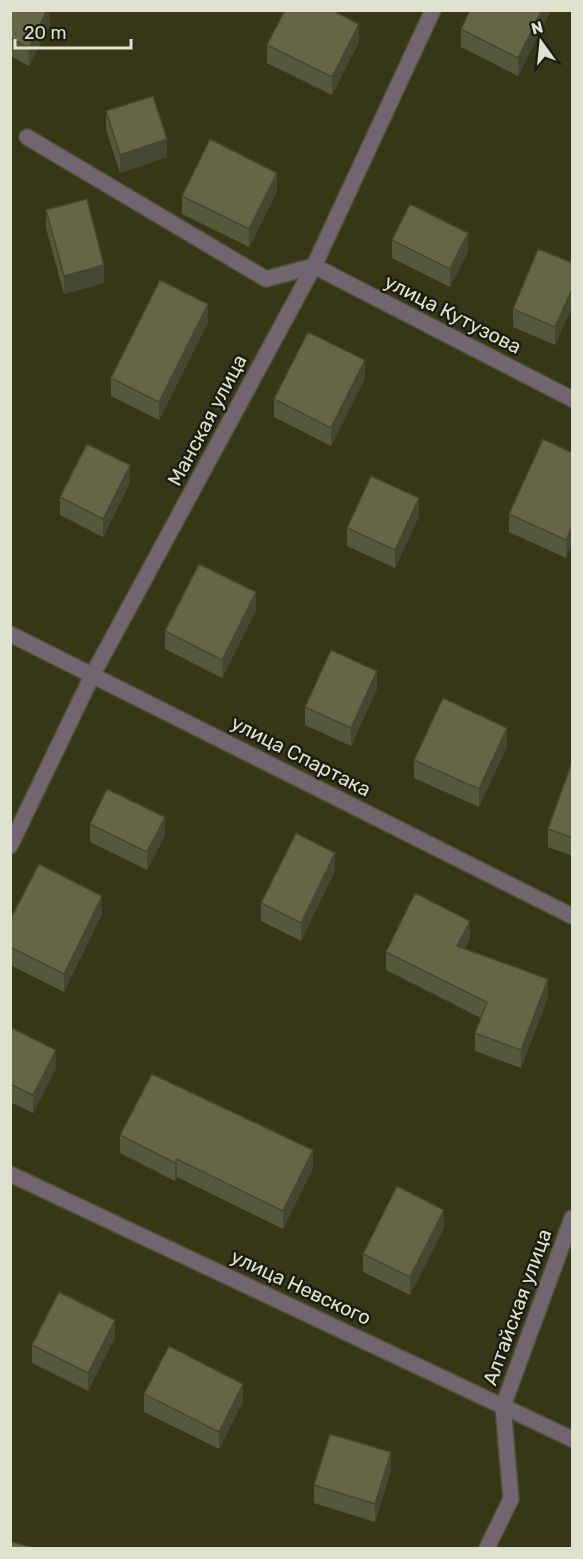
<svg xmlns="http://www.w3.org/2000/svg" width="583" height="1559" font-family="Rubik,sans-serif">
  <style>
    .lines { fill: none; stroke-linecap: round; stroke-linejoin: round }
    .lane-casing { stroke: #505235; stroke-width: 18 }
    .street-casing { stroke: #505235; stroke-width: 18 }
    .lane { stroke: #72656f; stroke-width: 15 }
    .street { stroke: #72656f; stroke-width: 15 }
    .wall { fill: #56583b }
    .shaded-wall { fill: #464730 }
    .building { fill: #646645; stroke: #464730; stroke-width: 1.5 }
    .labels { text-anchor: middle; stroke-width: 5; stroke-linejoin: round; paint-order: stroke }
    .street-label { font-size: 20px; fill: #e0e2d0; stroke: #1c1d0f }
  </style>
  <rect width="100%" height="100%" fill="#353717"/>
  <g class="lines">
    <g class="lane-casing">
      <path id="lane" d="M 27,137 L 266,279 L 314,266"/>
    </g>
    <g class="street-casing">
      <path id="street" d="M 314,266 L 572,399
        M 10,634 L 572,916
        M 10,846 L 93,674 L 314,266 L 433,10
        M 10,1174 L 572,1439
        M 487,1548 L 511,1499 L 503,1406 L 572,1218"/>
    </g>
    <use href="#lane" class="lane"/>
    <use href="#street" class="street"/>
  </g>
  <path class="wall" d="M 10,10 L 50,10 L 50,24 L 29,66 L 10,56 Z
    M 551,10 L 518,76 L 461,47 L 461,29 Z
    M 359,42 L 332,95 L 267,63 L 267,45 Z
    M 106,111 L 167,157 L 120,173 L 106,129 Z
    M 277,191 L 249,247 L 182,214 L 182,196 Z
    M 46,210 L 104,283 L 64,294 L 46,228 Z
    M 392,240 L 468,251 L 450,287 L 392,258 Z
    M 573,263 L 573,305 L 555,345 L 513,327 L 513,309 Z
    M 208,322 L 159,420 L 111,396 L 111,378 Z
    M 365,378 L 331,446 L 274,417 L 274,399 Z
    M 573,453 L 573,548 L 571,547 L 566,558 L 509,532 L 509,514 Z
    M 130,483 L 103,537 L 60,515 L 60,497 Z
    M 419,516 L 395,568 L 347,546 L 347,528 Z
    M 256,610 L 222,678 L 165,649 L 165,631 Z
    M 377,689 L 351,746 L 305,725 L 305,707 Z
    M 507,746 L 479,807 L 414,778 L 414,760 Z
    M 573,759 L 573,856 L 548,847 L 548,829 Z
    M 90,824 L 165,835 L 147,870 L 90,842 Z
    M 335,871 L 301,941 L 261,921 L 261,903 Z
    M 102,914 L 64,992 L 10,965 L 10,920 Z
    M 470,939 L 465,948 L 548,997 L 521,1068 L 475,1051 L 475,1033 L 481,1018 L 386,970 L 386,952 Z
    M 10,1027 L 56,1068 L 33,1113 L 10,1102 Z
    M 120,1135 L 313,1168 L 283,1229 L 177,1177 L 175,1181 L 120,1153 Z
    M 444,1228 L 410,1295 L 363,1272 L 363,1254 Z
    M 115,1338 L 88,1391 L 32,1363 L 32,1345 Z
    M 144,1394 L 243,1402 L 219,1449 L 144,1412 Z
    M 391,1470 L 375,1522 L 314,1503 L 314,1485 Z"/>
  <path class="shaded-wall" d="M 47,10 L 50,10 L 50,24 L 29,66 L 29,48 Z
    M 542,10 L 551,10 L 518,76 L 518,58 Z
    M 359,24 L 359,42 L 332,95 L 332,77 Z
    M 167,139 L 167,157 L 120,173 L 120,155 Z
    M 277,173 L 277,191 L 249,247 L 249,229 Z
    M 468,233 L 468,251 L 450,287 L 450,269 Z
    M 104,265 L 104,283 L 64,294 L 64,276 Z
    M 573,287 L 573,305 L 555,345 L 555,327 Z
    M 208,304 L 208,322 L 159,420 L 159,402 Z
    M 365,360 L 365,378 L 331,446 L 331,428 Z
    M 130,465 L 130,483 L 103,537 L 103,519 Z
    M 419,498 L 419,516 L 395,568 L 395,550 Z
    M 571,529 L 571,547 L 566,558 L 566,540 Z
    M 256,592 L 256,610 L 222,678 L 222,660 Z
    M 377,671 L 377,689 L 351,746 L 351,728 Z
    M 507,728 L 507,746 L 479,807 L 479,789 Z
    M 165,817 L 165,835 L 147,870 L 147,852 Z
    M 335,853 L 335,871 L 301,941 L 301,923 Z
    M 102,896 L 102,914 L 64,992 L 64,974 Z
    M 470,921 L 470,939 L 457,964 L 457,946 Z
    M 548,979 L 548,997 L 521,1068 L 521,1050 Z
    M 56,1050 L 56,1068 L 33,1113 L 33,1095 Z
    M 313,1150 L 313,1168 L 283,1229 L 283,1211 Z
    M 177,1159 L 177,1177 L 175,1181 L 175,1163 Z
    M 444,1210 L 444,1228 L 410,1295 L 410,1277 Z
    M 115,1320 L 115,1338 L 88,1391 L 88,1373 Z
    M 243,1384 L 243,1402 L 219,1449 L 219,1432 Z
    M 391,1452 L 391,1470 L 375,1522 L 375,1504 Z"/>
  <path class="building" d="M 10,10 L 47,10 L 29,48 L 10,38 Z
    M 285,10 L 332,10 L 359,24 L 332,77 L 267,45 Z
    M 470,10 L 542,10 L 518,58 L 461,29 Z
    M 153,96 L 167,139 L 120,155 L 106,111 Z
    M 210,139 L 277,173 L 249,229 L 182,196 Z
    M 87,199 L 104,265 L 64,276 L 46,210 Z
    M 410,204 L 468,233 L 450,269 L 392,240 Z
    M 538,249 L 573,263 L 573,287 L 555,327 L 513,309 Z
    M 160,280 L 208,304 L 159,402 L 111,378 Z
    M 308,332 L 365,360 L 331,428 L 274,399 Z
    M 543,439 L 573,453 L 573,530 L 571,529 L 566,540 L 509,514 Z
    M 87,444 L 130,465 L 103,519 L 60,497 Z
    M 371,476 L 419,498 L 395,550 L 347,528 Z
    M 199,564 L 256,592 L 222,660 L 165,631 Z
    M 331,650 L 377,671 L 351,728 L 305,707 Z
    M 443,698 L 507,728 L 479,789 L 414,760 Z
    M 573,759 L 573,838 L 548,829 Z
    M 107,789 L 165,817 L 147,852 L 90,824 Z
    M 296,833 L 335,853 L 301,923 L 261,903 Z
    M 39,864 L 102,896 L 64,974 L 10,947 L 10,920 Z
    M 415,893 L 470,921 L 457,946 L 548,979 L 521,1050 L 475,1033 L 487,1002 L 386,952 Z
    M 10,1027 L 56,1050 L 33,1095 L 10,1084 Z
    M 152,1074 L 313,1150 L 283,1211 L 177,1159 L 175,1163 L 120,1135 Z
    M 397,1186 L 444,1210 L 410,1277 L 363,1254 Z
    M 59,1292 L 115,1320 L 88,1373 L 32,1345 Z
    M 169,1346 L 243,1384 L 219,1432 L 144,1394 Z
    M 330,1434 L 391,1452 L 375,1504 L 314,1485 Z
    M 10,1541 L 33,1548 L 10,1548 Z"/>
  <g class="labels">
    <g class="street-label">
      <text transform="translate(453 314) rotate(27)" y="7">улица Кутузова</text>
      <text transform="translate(207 420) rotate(-62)" y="7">Манская улица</text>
      <text transform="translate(301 756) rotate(27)" y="7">улица Спартака</text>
      <text transform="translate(301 1287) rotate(25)" y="7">улица Невского</text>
      <text transform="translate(517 1307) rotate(-70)" y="7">Алтайская улица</text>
    </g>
  </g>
  <rect width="583" height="1559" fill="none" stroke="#e0e2d0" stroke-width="24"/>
  <g transform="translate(541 42) rotate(345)" stroke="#1c1d0f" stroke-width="4.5" paint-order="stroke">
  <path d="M0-4.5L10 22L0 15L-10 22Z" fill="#e0e2d0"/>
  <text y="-9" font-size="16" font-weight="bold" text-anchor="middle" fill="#e0e2d0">N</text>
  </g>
  <path d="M15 39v9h116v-9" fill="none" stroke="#e0e2d0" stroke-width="3"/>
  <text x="24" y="39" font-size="18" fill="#e0e2d0" stroke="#1c1d0f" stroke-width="4.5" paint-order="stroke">20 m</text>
</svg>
